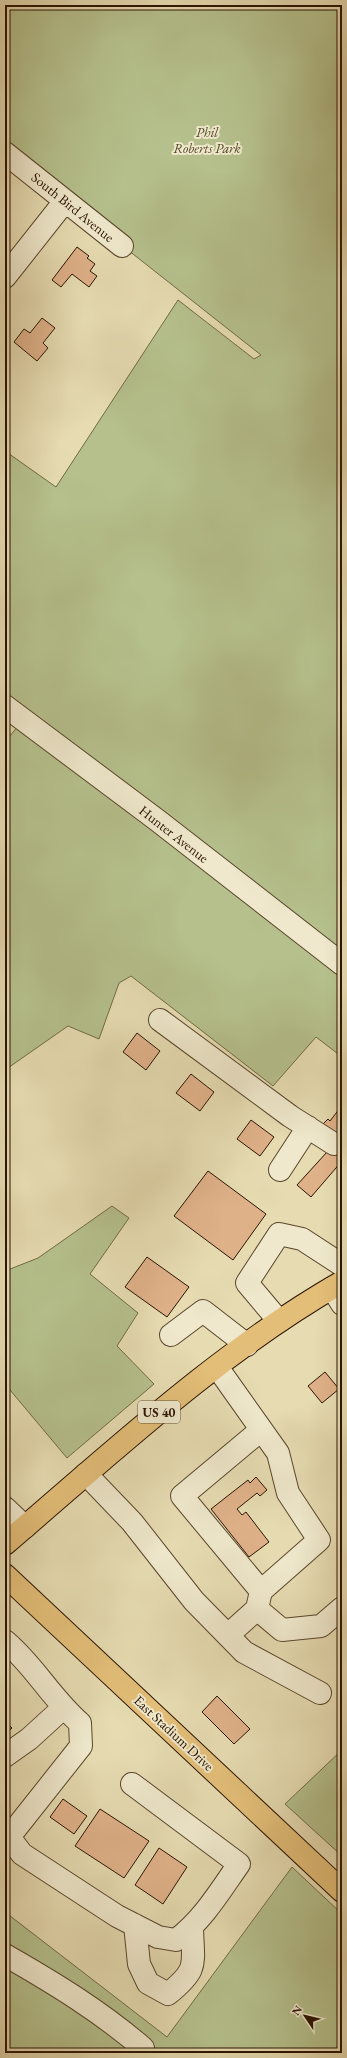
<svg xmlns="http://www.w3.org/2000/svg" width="347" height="2058" font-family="'EB Garamond',serif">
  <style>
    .green { fill: #b5c08c; stroke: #706a46 }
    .building { fill: #dfb189; stroke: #2b1400 }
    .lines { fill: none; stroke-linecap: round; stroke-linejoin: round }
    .minor-casing { stroke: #5a462c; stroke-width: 24 }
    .major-casing { stroke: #2b1400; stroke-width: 24 }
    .minor { stroke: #efe8cc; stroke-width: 22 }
    .major { stroke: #e3be78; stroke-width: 22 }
    .labels { text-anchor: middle; stroke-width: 4; stroke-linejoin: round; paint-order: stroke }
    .shield { fill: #efe8cc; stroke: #66543d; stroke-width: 1 }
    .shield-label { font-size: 13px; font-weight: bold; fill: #2b1400 }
    .park-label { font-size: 14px; font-style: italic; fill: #54482a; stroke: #efe8cc }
    .street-label { font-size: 14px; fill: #2b1400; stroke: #efe8cc }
  </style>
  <rect width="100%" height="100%" fill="#e6dbb1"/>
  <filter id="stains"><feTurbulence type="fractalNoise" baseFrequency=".005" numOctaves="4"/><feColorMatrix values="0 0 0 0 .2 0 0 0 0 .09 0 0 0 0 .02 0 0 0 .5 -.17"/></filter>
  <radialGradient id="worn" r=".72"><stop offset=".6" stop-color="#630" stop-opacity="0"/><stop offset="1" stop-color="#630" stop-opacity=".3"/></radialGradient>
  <path class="green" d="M 5,5 L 342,5 L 342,952 L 5,695 L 5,451 L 56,487 L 178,300 L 254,359 L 261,355 L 5,153 Z
    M 18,726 L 148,825 L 342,978 L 342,1057 L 316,1037 L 273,1086 L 131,976 L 119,983 L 99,1039 L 68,1026 L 5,1070 L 5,742 Z
    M 112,1206 L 129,1218 L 90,1274 L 138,1313 L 117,1346 L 154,1384 L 67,1458 L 5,1384 L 5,1271 L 38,1258 Z
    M 342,1750 L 342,1856 L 285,1804 Z
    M 292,1867 L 342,1914 L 342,2053 L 5,2053 L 5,1912 L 167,2037 Z"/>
  <path class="building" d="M 77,247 L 89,256 L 87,258 L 95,264 L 90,271 L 97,276 L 89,287 L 72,274 L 61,287 L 52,280 Z
    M 42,318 L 55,328 L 43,343 L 48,348 L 37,361 L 14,342 L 24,329 L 30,333 Z
    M 137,1033 L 160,1051 L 146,1070 L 123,1052 Z
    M 191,1074 L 214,1092 L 200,1111 L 176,1093 Z
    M 340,1108 L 342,1108 L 342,1161 L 311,1197 L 297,1185 L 337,1141 L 320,1127 L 328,1119 L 330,1121 Z
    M 251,1120 L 274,1137 L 260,1156 L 237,1139 Z
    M 208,1171 L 266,1214 L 233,1260 L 174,1216 Z
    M 147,1257 L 189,1287 L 167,1317 L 125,1287 Z
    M 325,1372 L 339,1389 L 322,1403 L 308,1386 Z
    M 256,1477 L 267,1490 L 260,1496 L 257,1493 L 237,1509 L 242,1515 L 246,1512 L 269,1542 L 249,1557 L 211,1509 L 248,1480 L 250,1483 Z
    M 217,1696 L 250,1729 L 234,1744 L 202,1712 Z
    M 5,1721 L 12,1728 L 5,1734 Z
    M 63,1799 L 87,1816 L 74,1834 L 50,1817 Z
    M 100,1809 L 149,1841 L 124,1878 L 75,1846 Z
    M 159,1848 L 187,1867 L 163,1904 L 135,1885 Z"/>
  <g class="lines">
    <g class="minor-casing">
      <path id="minor" d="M 5,153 L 122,246
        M 5,277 L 65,201
        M 5,706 L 157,820 L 342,964
        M 160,1020 L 290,1116 L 334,1144
        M 280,1170 L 308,1127
        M 332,1288 L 342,1304
        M 279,1321 L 247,1283 L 279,1234 L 302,1239 L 342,1265
        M 171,1335 L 203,1311 L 247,1345
        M 217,1367 L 278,1453 L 288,1493 L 319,1540 L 261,1591 L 257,1609 L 228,1635
        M 86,1474 L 132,1522 L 194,1601 L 244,1652 L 320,1693
        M 5,1508 L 25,1527
        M 261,1591 L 182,1496 L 261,1430
        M 257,1609 L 282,1630 L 321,1626 L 342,1608
        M 5,1641 C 34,1665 51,1698 80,1723 L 81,1746 L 9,1837 L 22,1854 L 117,1916 L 158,1937 L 176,1940 C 203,1920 220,1891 239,1864 L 132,1784
        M 5,1756 L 29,1739 L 63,1708
        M 135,1925 L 139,1964 L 148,1983 L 168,1994 C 199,1969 193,1965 192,1928
        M 5,1955 C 54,1983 100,2011 143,2048 L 140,2053"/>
    </g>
    <g class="major-casing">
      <path id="major" d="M 5,1544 C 113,1452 218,1353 342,1282
        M 5,1575 L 342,1891"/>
    </g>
    <use href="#minor" class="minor"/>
    <use href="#major" class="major"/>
  </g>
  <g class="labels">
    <rect class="shield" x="138" y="1401" width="42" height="22" rx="3"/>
    <g class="shield-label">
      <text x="159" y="1417">US 40</text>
    </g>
    <g class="park-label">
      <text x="207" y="137">Phil<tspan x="207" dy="16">Roberts Park</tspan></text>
    </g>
    <g class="street-label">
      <text transform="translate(73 207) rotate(39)" y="5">South Bird Avenue</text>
      <text transform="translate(174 834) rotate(38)" y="5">Hunter Avenue</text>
      <text transform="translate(174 1733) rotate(43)" y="5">East Stadium Drive</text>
    </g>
  </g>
  <rect width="347" height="2058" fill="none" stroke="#e6dbb1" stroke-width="20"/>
  <rect x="6" y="6" width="335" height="2046" fill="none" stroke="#2b1400" stroke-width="2"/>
  <rect x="10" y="10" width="327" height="2038" fill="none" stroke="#2b1400"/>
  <g transform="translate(305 2016) rotate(305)" stroke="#efe8cc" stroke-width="3" paint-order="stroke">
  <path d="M0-3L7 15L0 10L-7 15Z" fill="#2b1400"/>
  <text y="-6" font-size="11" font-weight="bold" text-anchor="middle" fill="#2b1400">N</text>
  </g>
  <rect width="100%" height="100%" filter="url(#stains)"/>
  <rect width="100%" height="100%" fill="url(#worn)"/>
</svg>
